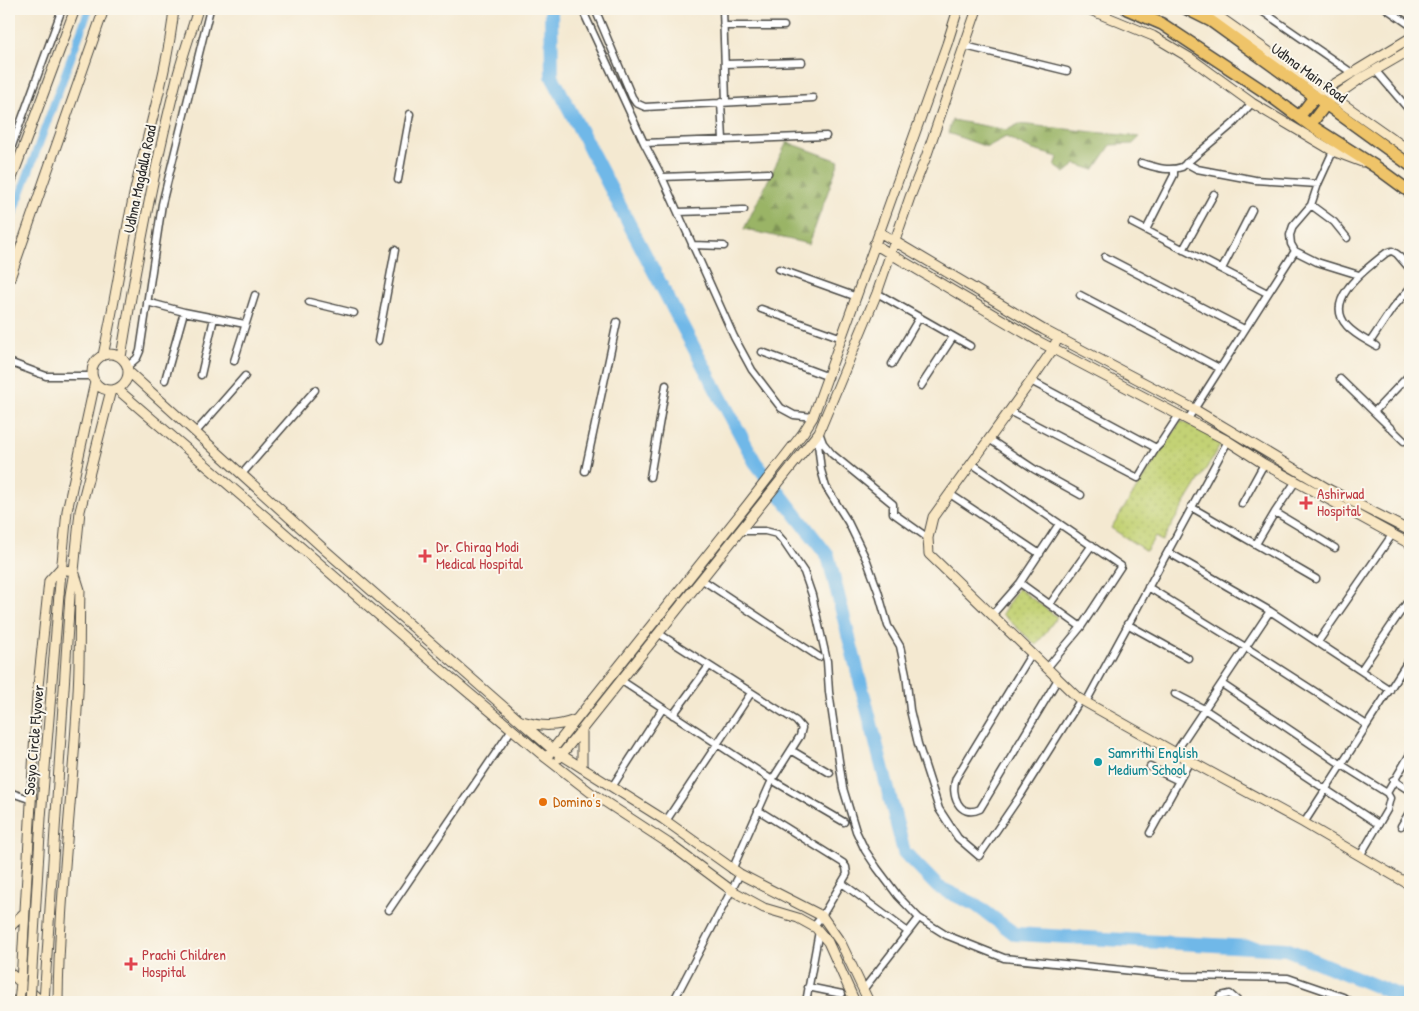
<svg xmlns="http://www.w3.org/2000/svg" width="1419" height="1011" font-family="'Patrick Hand',sans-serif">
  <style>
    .forest { fill: url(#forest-firs); stroke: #627048 }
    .garden { fill: url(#garden-dots); stroke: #777e50 }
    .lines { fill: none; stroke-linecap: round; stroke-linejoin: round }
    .canal { stroke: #70b8e8; stroke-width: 8 }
    .river { stroke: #70b8e8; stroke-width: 14 }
    .street-casing { stroke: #494844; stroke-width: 9 }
    .secondary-casing { stroke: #494844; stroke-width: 11 }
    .highway-casing { stroke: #494844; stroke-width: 14 }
    .street { stroke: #fff; stroke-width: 6 }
    .secondary { stroke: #f9e7c3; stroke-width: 9 }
    .highway { stroke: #efc469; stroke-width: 11 }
    .secondary-bridge-casing { stroke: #494844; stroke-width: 11; stroke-linecap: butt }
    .secondary-bridge { stroke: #f9e7c3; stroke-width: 9 }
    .health-dot { fill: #e0444e; stroke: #fbf7ec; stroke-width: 2 }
    .culture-dot { fill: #0f9aa8; stroke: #fbf7ec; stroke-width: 2 }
    .food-dot { fill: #e8710a; stroke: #fbf7ec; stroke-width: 2 }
    .labels { text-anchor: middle; stroke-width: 4; stroke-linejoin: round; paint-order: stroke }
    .street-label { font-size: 15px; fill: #2b2b2b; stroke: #fbf7ec }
    .health-label { font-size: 15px; fill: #be3a42; stroke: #fbf7ec; text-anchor: start }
    .culture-label { font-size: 15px; fill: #0d838f; stroke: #fbf7ec; text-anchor: start }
    .food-label { font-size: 15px; fill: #c56008; stroke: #fbf7ec; text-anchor: start }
  </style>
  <defs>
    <pattern id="forest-firs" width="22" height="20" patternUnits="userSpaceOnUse" patternTransform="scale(1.25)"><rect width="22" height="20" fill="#9ab466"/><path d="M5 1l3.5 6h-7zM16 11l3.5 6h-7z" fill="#7e9354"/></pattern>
    <pattern id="garden-dots" width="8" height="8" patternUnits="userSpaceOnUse" patternTransform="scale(1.25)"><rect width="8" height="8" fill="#c3d275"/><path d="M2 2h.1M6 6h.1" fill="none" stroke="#a8b465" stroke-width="1.8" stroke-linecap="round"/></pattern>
  </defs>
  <rect width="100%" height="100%" fill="#fbf7ec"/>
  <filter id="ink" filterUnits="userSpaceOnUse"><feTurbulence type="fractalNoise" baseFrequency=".02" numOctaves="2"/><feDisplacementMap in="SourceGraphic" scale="10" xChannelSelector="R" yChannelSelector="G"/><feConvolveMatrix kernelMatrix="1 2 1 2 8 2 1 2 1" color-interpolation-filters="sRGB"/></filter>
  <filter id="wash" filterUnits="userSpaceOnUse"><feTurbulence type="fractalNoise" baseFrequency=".0096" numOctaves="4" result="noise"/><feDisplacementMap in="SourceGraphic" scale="20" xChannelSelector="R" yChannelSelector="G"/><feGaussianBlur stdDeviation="1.12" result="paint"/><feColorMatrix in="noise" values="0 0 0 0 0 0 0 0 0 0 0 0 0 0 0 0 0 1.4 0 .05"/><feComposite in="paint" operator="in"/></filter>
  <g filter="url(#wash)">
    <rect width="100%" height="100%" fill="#f4e9d1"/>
    <path class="forest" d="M 952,120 L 1007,130 L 1019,124 L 1140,137 L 1133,144 L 1111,145 L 1094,170 L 1076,164 L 1065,173 L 1055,166 L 1058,157 L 1030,149 L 1006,137 L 987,147 L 948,133 Z
      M 787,142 L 839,161 L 809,244 L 744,229 Z"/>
    <path class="garden" d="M 1181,421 L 1223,441 L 1162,541 L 1155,537 L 1146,551 L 1111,528 Z
      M 1018,588 L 1057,617 L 1036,645 L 1002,614 Z"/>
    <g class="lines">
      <path class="canal" d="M 9,225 L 89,9"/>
      <path class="river" d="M 551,9 L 552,76 L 686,333 L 755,462 L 828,556 L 904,852 L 938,887 L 976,905 L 1015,934 L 1286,949 L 1400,996 L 1408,1002"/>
    </g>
  </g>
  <g filter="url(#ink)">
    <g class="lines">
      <g class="street-casing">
        <path id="street" d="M 582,9 L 644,143 L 662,177 L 734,337 L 752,370 L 781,408 L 794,415 L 813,417
          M 595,9 L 632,97 L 636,103 L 645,107 L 813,98
          M 723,9 L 726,102
          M 1259,9 L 1352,73
          M 1387,9 L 1410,25
          M 723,26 L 784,26
          M 965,46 L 1067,71
          M 725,64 L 802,62
          M 1375,70 L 1410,111
          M 721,102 L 723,140
          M 644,143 L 826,136
          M 1335,147 L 1318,184 L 1311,205 L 1293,226 L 1290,235 L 1291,244 L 1295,251 L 1317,262 L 1359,275
          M 9,154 L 62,9
          M 1141,163 C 1155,167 1168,172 1182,167 L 1234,123 L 1252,103
          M 1186,163 L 1197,169 L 1255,180 L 1318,184
          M 662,177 L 768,173
          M 398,180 L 410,114
          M 1311,205 L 1334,222 L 1347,238
          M 678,212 L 744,210
          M 1132,223 L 1267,293
          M 1146,230 L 1174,175 L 1174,170
          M 692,245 L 724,246
          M 1183,250 L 1214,194
          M 1105,257 L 1244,329
          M 779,269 L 857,297
          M 1222,269 L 1252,210
          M 877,293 L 970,346
          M 1080,295 L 1219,368
          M 147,302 L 184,312 L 245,324
          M 309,302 L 354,313
          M 761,309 L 842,338
          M 378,341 L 395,250
          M 1370,342 L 1392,309 L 1410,288
          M 1376,346 C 1366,340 1355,335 1347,326 C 1322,299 1368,268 1386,253 L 1392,251 L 1397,254 L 1410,269
          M 762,352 L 829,377
          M 234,361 L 255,295
          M 9,362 L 46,376 L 93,376
          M 892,364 L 919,318
          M 128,366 L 137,358 L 140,351 L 162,204 L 210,9
          M 201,375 L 214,318
          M 1340,379 L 1404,441
          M 165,380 L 184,312
          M 1031,381 L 1156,448
          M 921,386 L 953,337
          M 1009,411 L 1138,478 L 1156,448 L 1160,444 L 1179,415
          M 1374,412 L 1410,374
          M 1188,419 L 1295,251
          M 196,432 L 245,376
          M 819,432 L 823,443 L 832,454 L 893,504 L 893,513 L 928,538
          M 817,435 L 821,470 L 826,487 L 848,522 L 867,561 L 878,591 L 888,626 L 900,646 L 906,674 L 910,710 L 918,744 L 939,809 L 958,838 L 979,856 L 1022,793 L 1081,699
          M 989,439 L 1034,469 L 1081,495
          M 971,463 L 1121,566 L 1081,627 L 1047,668
          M 585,471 L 617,322
          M 242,474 L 315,390
          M 650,477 L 666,385
          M 950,494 L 1040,554
          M 1242,504 L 1264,464
          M 1191,507 L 1316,579
          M 1275,512 L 1335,548
          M 741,531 L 765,531 L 777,534 L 783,541 L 804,572 L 812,595 L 827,661 L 829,692 L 843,788 L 856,831 L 865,850 L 877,868 L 898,896 L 919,918 L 946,935 L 1004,958 L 1182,976 L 1288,978 L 1343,997 L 1350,1002
          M 1256,544 L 1275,512 L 1296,481
          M 1168,552 L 1270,611 L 1390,690
          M 701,579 L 819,657
          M 1020,583 L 1081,627
          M 1148,587 L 1247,648 L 1367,725
          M 1050,604 L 1092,545
          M 992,615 L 1020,583 L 1059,524
          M 1127,624 L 1188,658
          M 658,633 L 796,721 L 802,728 L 800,736 L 772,780 L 732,870
          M 1318,642 L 1392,535
          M 1032,653 L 956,778 C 950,794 959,819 980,809 L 1058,679
          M 1361,670 L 1410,598
          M 622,681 L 772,780 L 844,822
          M 1222,684 L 1342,765 L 1387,793 L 1390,798 L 1387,810 L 1360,856
          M 1175,694 L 1204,709 L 1378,824
          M 1086,702 L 1228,441
          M 673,715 L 709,666
          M 791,750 L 830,773
          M 1175,753 L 1270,611
          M 1150,767 L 1179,781
          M 1393,780 L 1410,791
          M 612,787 L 663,708
          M 9,792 L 32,800
          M 1387,793 L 1410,754
          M 758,810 L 843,863 L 846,867 L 847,874 L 822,916 L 814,926
          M 666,821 L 751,693
          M 1304,823 L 1410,658
          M 1401,826 L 1410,811
          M 1150,833 L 1190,761
          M 842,883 L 908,932
          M 389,910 L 512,729
          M 808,987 L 842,994
          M 863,990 L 919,918
          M 673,1002 L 740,874
          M 806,1002 L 819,931
          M 1216,1002 L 1221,996 L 1230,994 L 1239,1002"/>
      </g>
      <g class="secondary-casing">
        <path id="secondary" d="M 1088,9 L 1153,36 L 1190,58 L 1252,103 L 1333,151 L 1362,162
          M 1208,9 L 1410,151
          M 1321,92 L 1410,38
          M 1330,100 L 1360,79 L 1410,50
          M 9,186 L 75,9
          M 879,232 L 1044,330 L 1194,409 L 1330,490 L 1410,531
          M 874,244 L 1038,341 L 1228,441 L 1264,464 L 1410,544
          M 9,281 L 104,9
          M 1058,337 L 1053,349 L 1031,381 L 933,517 L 928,538 L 929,554 L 1078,698 L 1190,761 L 1304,823 L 1410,885
          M92 372a18 18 0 1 1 36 0a18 18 0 1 1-36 0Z
          M 103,355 C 114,307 121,258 131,209 C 144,142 167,77 174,9
          M 121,357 C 136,265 153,173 176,82 C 182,57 191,33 198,9
          M 129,372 L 325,550 L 552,749 L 663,819 L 740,874 L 822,916 L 841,943 L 869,1002
          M 117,389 L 273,523 L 444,672 L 546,758 L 590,792 L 668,843 L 731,890 L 764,908 L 798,918 L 816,928 L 828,942 L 855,1002
          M 59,594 L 67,511 L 95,382
          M 522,721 C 542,727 556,727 575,720
          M 549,754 L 748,504 L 803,433 L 813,417 L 947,44 L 958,9
          M 559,758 L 819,432 L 877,293 L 910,197 L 926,157 L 977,9
          M 582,768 L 582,730
          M 9,928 L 25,912
          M 9,972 L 42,1002
          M 9,999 L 12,1002
          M 19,1002 L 21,982 L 37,696 L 49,581 L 60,569 L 74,571
          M 44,1002 L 70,595 L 74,571 L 80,511 L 111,390
          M 58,1002 C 59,898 73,796 78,692 C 80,658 79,624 80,590 L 75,574"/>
      </g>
      <g class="highway-casing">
        <path id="highway" d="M 1127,9 L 1162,24 L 1265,92 L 1310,125 L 1376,167 L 1410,192
          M 1187,9 L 1211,21 L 1410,165
          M 1299,117 L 1315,96
          M 1310,125 L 1326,104"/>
      </g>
      <use href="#street" class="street"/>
      <use href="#secondary" class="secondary"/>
      <use href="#highway" class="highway"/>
      <g class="secondary-bridge-casing">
        <path id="secondary-bridge" d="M 30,1002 L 41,818 L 59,594"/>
      </g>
      <use href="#secondary-bridge" class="secondary-bridge"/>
    </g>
  </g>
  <g class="health-dot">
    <path d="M1303.5 495.5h5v5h5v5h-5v5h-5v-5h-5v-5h5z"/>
    <path d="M422.5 548.5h5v5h5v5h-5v5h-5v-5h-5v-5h5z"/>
    <path d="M128.5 956.5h5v5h5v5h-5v5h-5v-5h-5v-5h5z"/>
  </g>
  <circle class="culture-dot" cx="1098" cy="762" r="5"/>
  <circle class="food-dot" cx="543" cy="802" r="5"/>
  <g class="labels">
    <g class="street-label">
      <text transform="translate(1309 73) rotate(36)" y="5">Udhna Main Road</text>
      <text transform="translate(140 179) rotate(-78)" y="5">Udhna Magdalla Road</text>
      <text transform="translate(34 740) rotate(-85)" y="5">Sosyo Circle Flyover</text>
    </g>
    <g class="health-label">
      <text x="1317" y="499">Ashirwad<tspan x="1317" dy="17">Hospital</tspan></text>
      <text x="436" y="552">Dr. Chirag Modi<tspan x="436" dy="17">Medical Hospital</tspan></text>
      <text x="142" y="960">Prachi Children<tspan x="142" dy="17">Hospital</tspan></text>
    </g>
    <g class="culture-label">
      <text x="1108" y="758">Samrithi English<tspan x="1108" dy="17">Medium School</tspan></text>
    </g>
    <g class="food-label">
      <text x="553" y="807">Domino's</text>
    </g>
  </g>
  <rect width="1419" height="1011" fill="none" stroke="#fbf7ec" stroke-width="30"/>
</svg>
